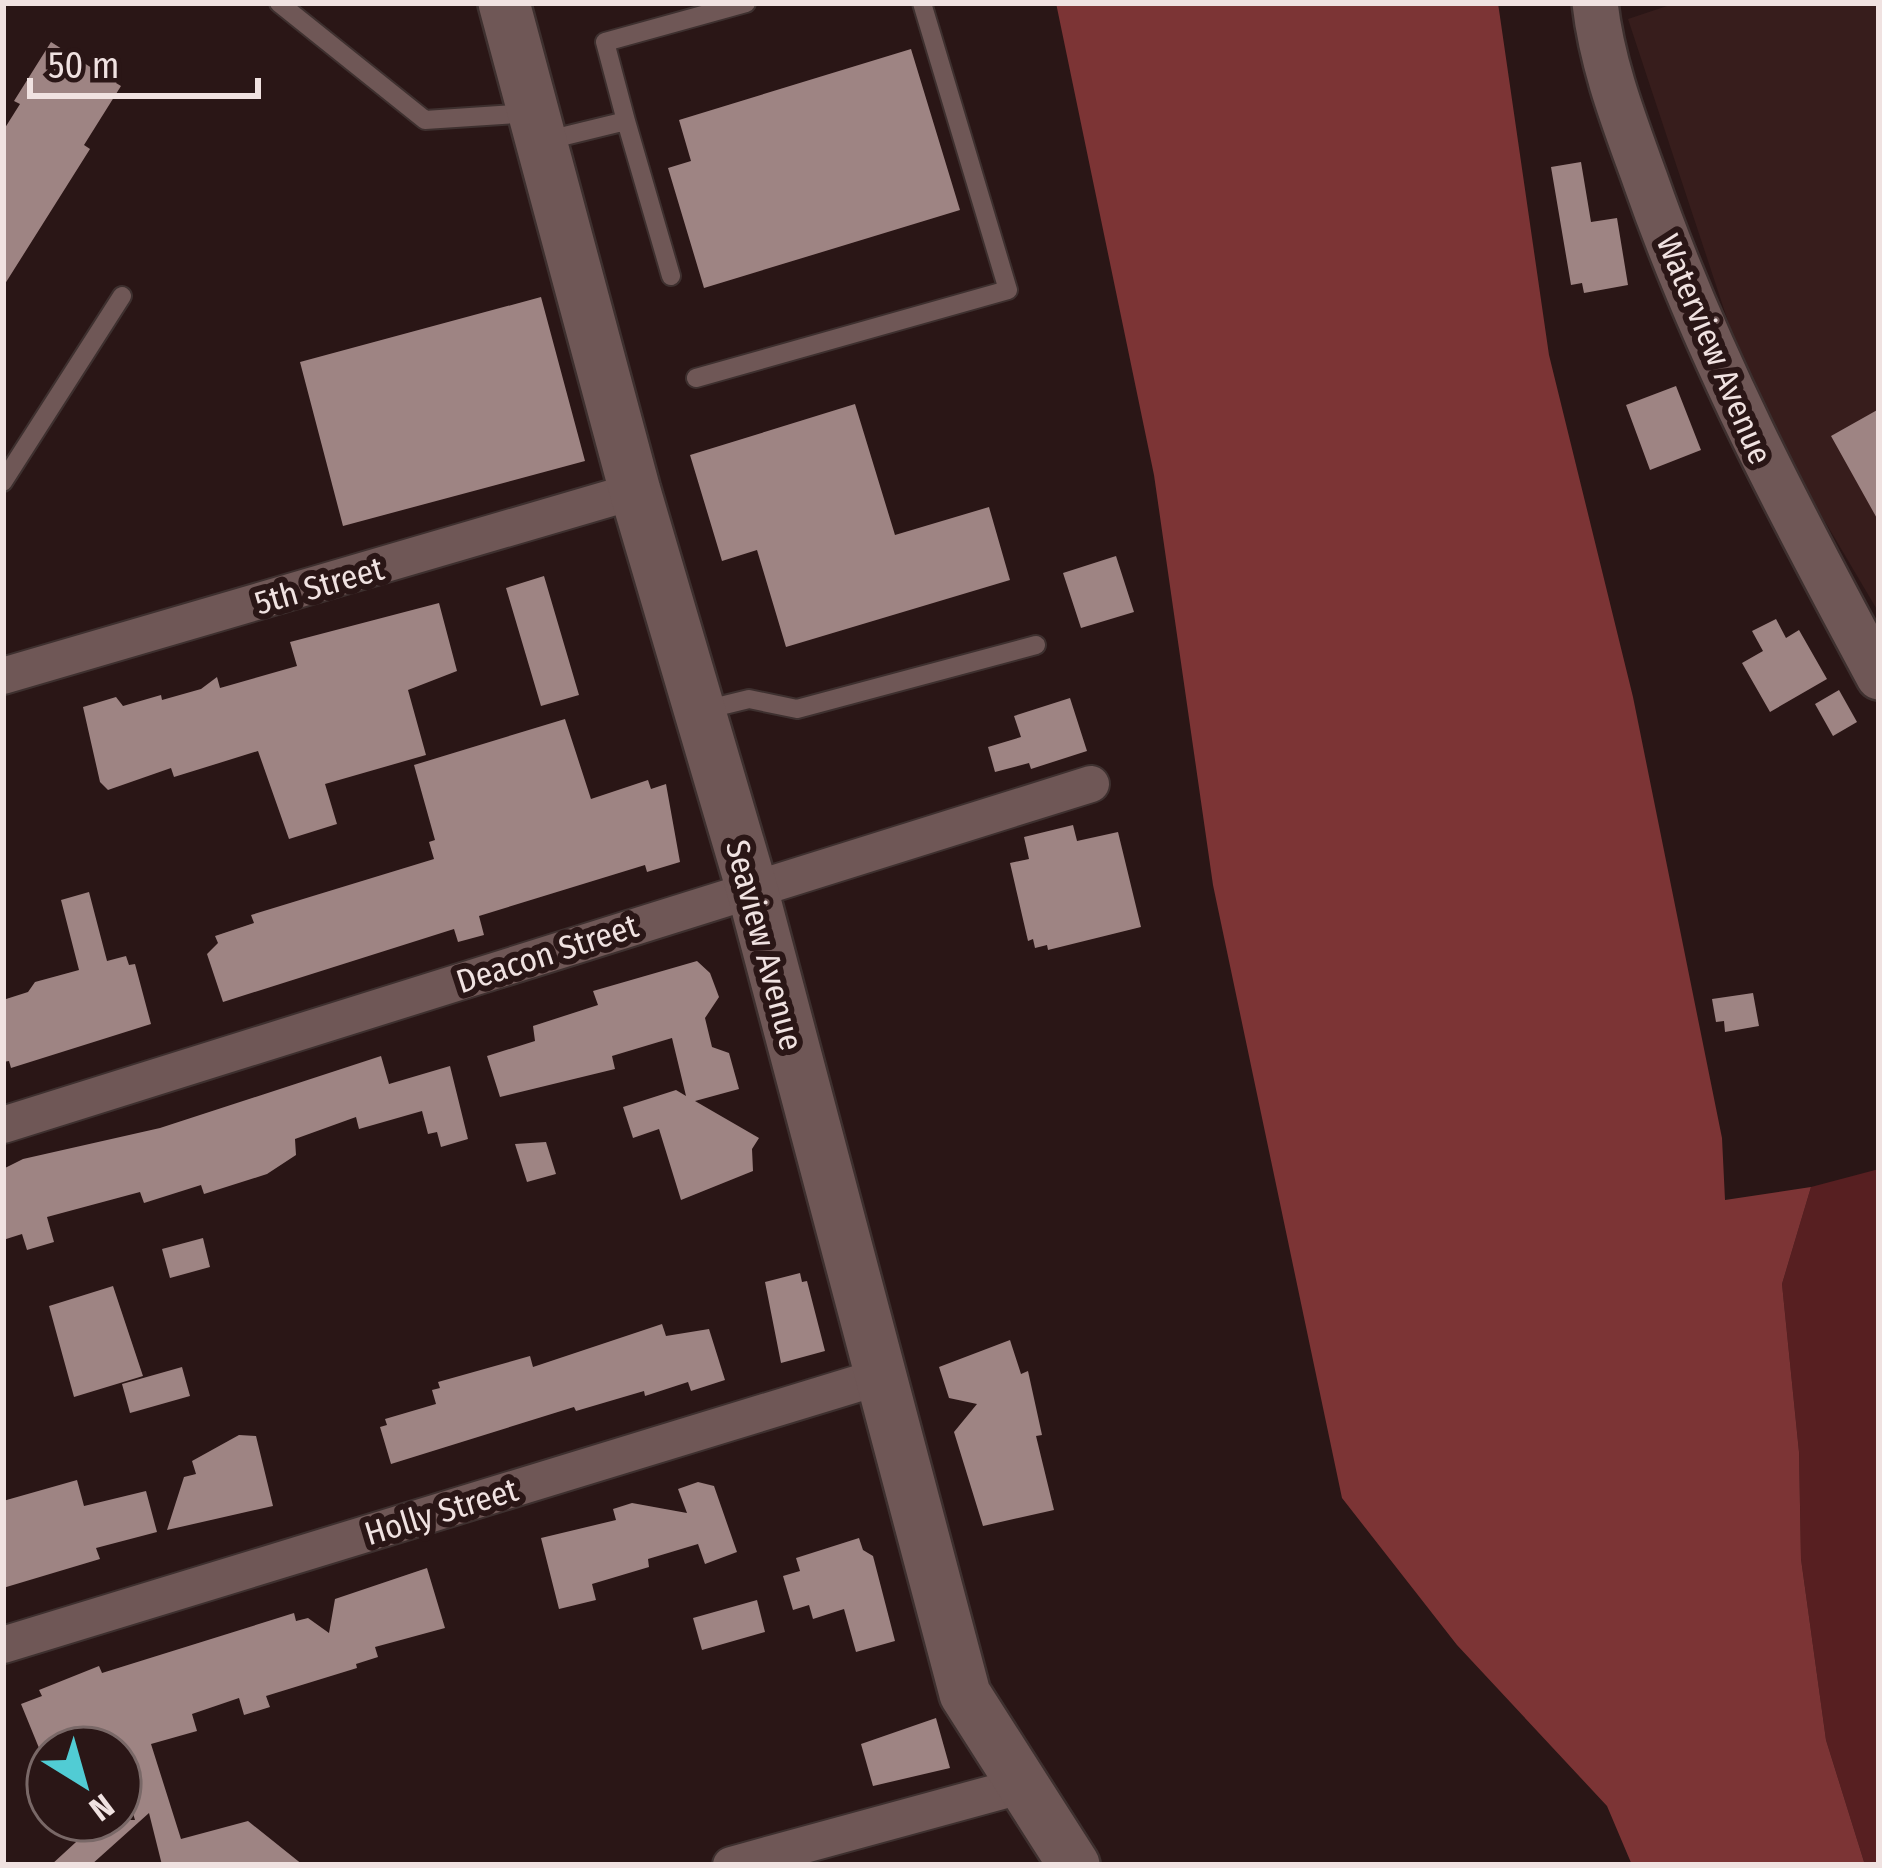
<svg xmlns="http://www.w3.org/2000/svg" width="1882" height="1868" font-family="'Fira Sans Condensed',sans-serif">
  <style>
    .built { fill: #371d1c }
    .green { fill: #571f21 }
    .water { fill: #7c3435 }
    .building { fill: #9e8483 }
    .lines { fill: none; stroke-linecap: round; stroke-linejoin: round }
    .service-casing { stroke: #3e302f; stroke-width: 22 }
    .minor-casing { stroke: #3e302f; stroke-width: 40 }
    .tertiary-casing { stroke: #3e302f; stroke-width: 50 }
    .secondary-casing { stroke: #3e302f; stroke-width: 56 }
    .service { stroke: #6f5756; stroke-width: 18 }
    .minor { stroke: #6f5756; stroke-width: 36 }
    .tertiary { stroke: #6f5756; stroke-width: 45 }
    .secondary { stroke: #6f5756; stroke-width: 51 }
    .labels { text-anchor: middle; stroke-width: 12; stroke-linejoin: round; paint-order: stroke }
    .street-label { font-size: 33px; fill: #f0e2e1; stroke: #2a1616 }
  </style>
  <rect width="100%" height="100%" fill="#2a1616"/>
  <path class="built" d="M 1676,3 L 1879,3 L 1879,613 L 1755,403 L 1628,19 Z"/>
  <path class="green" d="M 1879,1169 L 1879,1865 L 1865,1865 L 1826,1740 L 1801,1559 L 1799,1452 L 1782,1284 L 1811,1187 Z"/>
  <path class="water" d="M 1056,3 L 1498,3 L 1549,355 L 1633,697 L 1722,1138 L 1725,1200 L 1811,1187 L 1782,1284 L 1799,1452 L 1801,1559 L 1826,1740 L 1865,1865 L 1632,1865 L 1607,1806 L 1457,1645 L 1342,1498 L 1213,885 L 1154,475 Z"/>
  <path class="building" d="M 51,42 L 95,70 L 99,63 L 120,77 L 116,83 L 121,86 L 84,145 L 90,149 L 3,287 L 3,131 L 20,104 L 14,101 Z
    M 911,49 L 960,210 L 704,288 L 668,168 L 691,161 L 679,120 Z
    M 1581,162 L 1591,222 L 1617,218 L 1628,285 L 1584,293 L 1582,283 L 1571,285 L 1551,167 Z
    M 541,297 L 585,461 L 343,526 L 300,362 Z
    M 1676,386 L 1701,450 L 1650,470 L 1626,405 Z
    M 855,404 L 895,535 L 989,507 L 1010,580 L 786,647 L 757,550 L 722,561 L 690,455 Z
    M 1879,409 L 1879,522 L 1831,436 Z
    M 1116,556 L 1134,612 L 1081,628 L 1063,573 Z
    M 544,576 L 579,695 L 541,706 L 506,588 Z
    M 439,603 L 457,671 L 408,690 L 426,755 L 325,784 L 337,824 L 289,839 L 258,751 L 174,777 L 171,768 L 108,790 L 100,782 L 83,707 L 116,697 L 123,706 L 161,695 L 162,700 L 201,689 L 217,677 L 220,688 L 297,666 L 290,642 Z
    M 1776,619 L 1786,638 L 1799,630 L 1827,679 L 1770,712 L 1742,663 L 1763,651 L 1752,631 Z
    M 1839,690 L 1857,722 L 1833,736 L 1815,704 Z
    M 1070,698 L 1087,751 L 1031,769 L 1029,763 L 995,772 L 988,747 L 1021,737 L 1014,716 Z
    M 565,719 L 591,799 L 648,780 L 651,789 L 666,784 L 680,862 L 647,872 L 645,865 L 479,916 L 484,935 L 458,942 L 454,929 L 223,1002 L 207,954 L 218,943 L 215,936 L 254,923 L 251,915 L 434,859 L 429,842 L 435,840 L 414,765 Z
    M 1073,825 L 1077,841 L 1118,832 L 1141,927 L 1048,950 L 1047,945 L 1035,948 L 1033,939 L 1028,941 L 1010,863 L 1029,859 L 1024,837 Z
    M 89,892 L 107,961 L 126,956 L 129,965 L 135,964 L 151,1024 L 11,1068 L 9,1061 L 3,1062 L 3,1000 L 28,992 L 35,982 L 79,970 L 61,900 Z
    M 697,961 L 710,973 L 719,997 L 705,1018 L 712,1047 L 729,1053 L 739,1089 L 695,1101 L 759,1138 L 752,1149 L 753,1171 L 681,1200 L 659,1129 L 633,1138 L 623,1107 L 676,1090 L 686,1096 L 672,1038 L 612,1056 L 615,1069 L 500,1097 L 487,1056 L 535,1041 L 533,1026 L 598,1005 L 593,991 Z
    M 1753,993 L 1759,1026 L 1725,1032 L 1724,1021 L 1716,1022 L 1712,999 Z
    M 381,1056 L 389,1084 L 450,1066 L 468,1139 L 441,1147 L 437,1132 L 428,1134 L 422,1111 L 359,1129 L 356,1117 L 295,1139 L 296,1155 L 267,1174 L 204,1194 L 201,1185 L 144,1203 L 140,1192 L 47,1217 L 54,1242 L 27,1250 L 22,1234 L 3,1240 L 3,1169 L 23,1159 L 160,1128 Z
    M 546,1142 L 556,1174 L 527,1182 L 515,1144 Z
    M 203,1238 L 210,1267 L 170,1278 L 162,1249 Z
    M 800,1273 L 802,1282 L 807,1281 L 825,1351 L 781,1363 L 765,1282 Z
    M 113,1286 L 143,1376 L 74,1397 L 49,1306 Z
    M 662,1324 L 666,1336 L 709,1329 L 725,1380 L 691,1391 L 688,1382 L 645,1396 L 644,1391 L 576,1411 L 574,1407 L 391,1464 L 380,1427 L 387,1425 L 385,1419 L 436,1404 L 432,1390 L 440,1388 L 438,1382 L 530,1356 L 533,1367 Z
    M 1010,1340 L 1021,1374 L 1028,1371 L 1042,1435 L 1036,1436 L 1054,1510 L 983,1526 L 954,1432 L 977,1404 L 949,1398 L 939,1367 Z
    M 182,1367 L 190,1396 L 130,1413 L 122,1384 Z
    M 239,1435 L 256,1436 L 273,1506 L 167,1530 L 184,1477 L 196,1474 L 192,1461 Z
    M 77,1480 L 84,1506 L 146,1491 L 157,1532 L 96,1548 L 100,1559 L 3,1588 L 3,1501 Z
    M 698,1482 L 714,1486 L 737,1552 L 705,1564 L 698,1544 L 648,1559 L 649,1567 L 592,1584 L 596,1600 L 559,1609 L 541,1538 L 616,1520 L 613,1509 L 632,1503 L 687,1513 L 678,1489 Z
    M 859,1538 L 863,1550 L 873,1556 L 895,1641 L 856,1652 L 844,1609 L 813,1619 L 809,1605 L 793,1610 L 783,1576 L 800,1571 L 796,1558 Z
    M 427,1568 L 445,1628 L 375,1647 L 378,1657 L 356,1664 L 357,1668 L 266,1696 L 270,1707 L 244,1715 L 239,1698 L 192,1714 L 197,1731 L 151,1744 L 181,1839 L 248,1821 L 303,1865 L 162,1865 L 149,1813 L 91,1865 L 51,1865 L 100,1820 L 135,1820 L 120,1770 L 120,1748 L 39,1748 L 21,1704 L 42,1696 L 39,1690 L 99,1666 L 102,1673 L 294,1613 L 296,1621 L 308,1618 L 329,1633 L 335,1599 Z
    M 757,1600 L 765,1632 L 702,1650 L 693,1618 Z
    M 936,1718 L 950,1768 L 873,1786 L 861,1744 Z"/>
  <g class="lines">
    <g class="service-casing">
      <path id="service" d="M 279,3 L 425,120 L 531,113
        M 626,121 L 671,276
        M 544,141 L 626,121 L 605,42 L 746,3
        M 696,378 L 1008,290 L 922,3
        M 3,482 L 122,296
        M 704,710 L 749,699 L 797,709 L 1036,645"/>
    </g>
    <g class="minor-casing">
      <path id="minor" d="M 3,676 L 635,491
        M 3,1125 L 1091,784
        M 3,1645 L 879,1377
        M 731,1865 L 1020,1786"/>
    </g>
    <g class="tertiary-casing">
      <path id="tertiary" d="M 1595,3 C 1602,65 1624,121 1645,179 C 1706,354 1791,514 1879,677"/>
    </g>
    <g class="secondary-casing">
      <path id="secondary" d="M 504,3 L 635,491 L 752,889 L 965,1694 L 1074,1865"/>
    </g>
    <use href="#service" class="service"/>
    <use href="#minor" class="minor"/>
    <use href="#tertiary" class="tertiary"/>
    <use href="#secondary" class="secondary"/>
  </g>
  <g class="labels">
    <g class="street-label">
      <text transform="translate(1715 349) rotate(67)" y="12">Waterview Avenue</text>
      <text transform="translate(319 585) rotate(-16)" y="12">5th Street</text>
      <text transform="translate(765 945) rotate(75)" y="12">Seaview Avenue</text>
      <text transform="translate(547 953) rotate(-18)" y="12">Deacon Street</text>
      <text transform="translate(441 1511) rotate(-17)" y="12">Holly Street</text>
    </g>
  </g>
  <rect width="1882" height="1868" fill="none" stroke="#f0e2e1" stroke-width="12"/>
  <g transform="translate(84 1784) rotate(143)"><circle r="57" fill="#2a1616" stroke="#796867" stroke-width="3"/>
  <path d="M0-9L21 45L0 30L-21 45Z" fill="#51ccd4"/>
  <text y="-18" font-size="33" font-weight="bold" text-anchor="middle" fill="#f0e2e1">N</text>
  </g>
  <path d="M30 78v18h228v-18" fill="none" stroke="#f0e2e1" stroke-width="6"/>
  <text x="48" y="78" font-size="36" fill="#f0e2e1" stroke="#2a1616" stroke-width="9" paint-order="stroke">50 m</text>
</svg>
